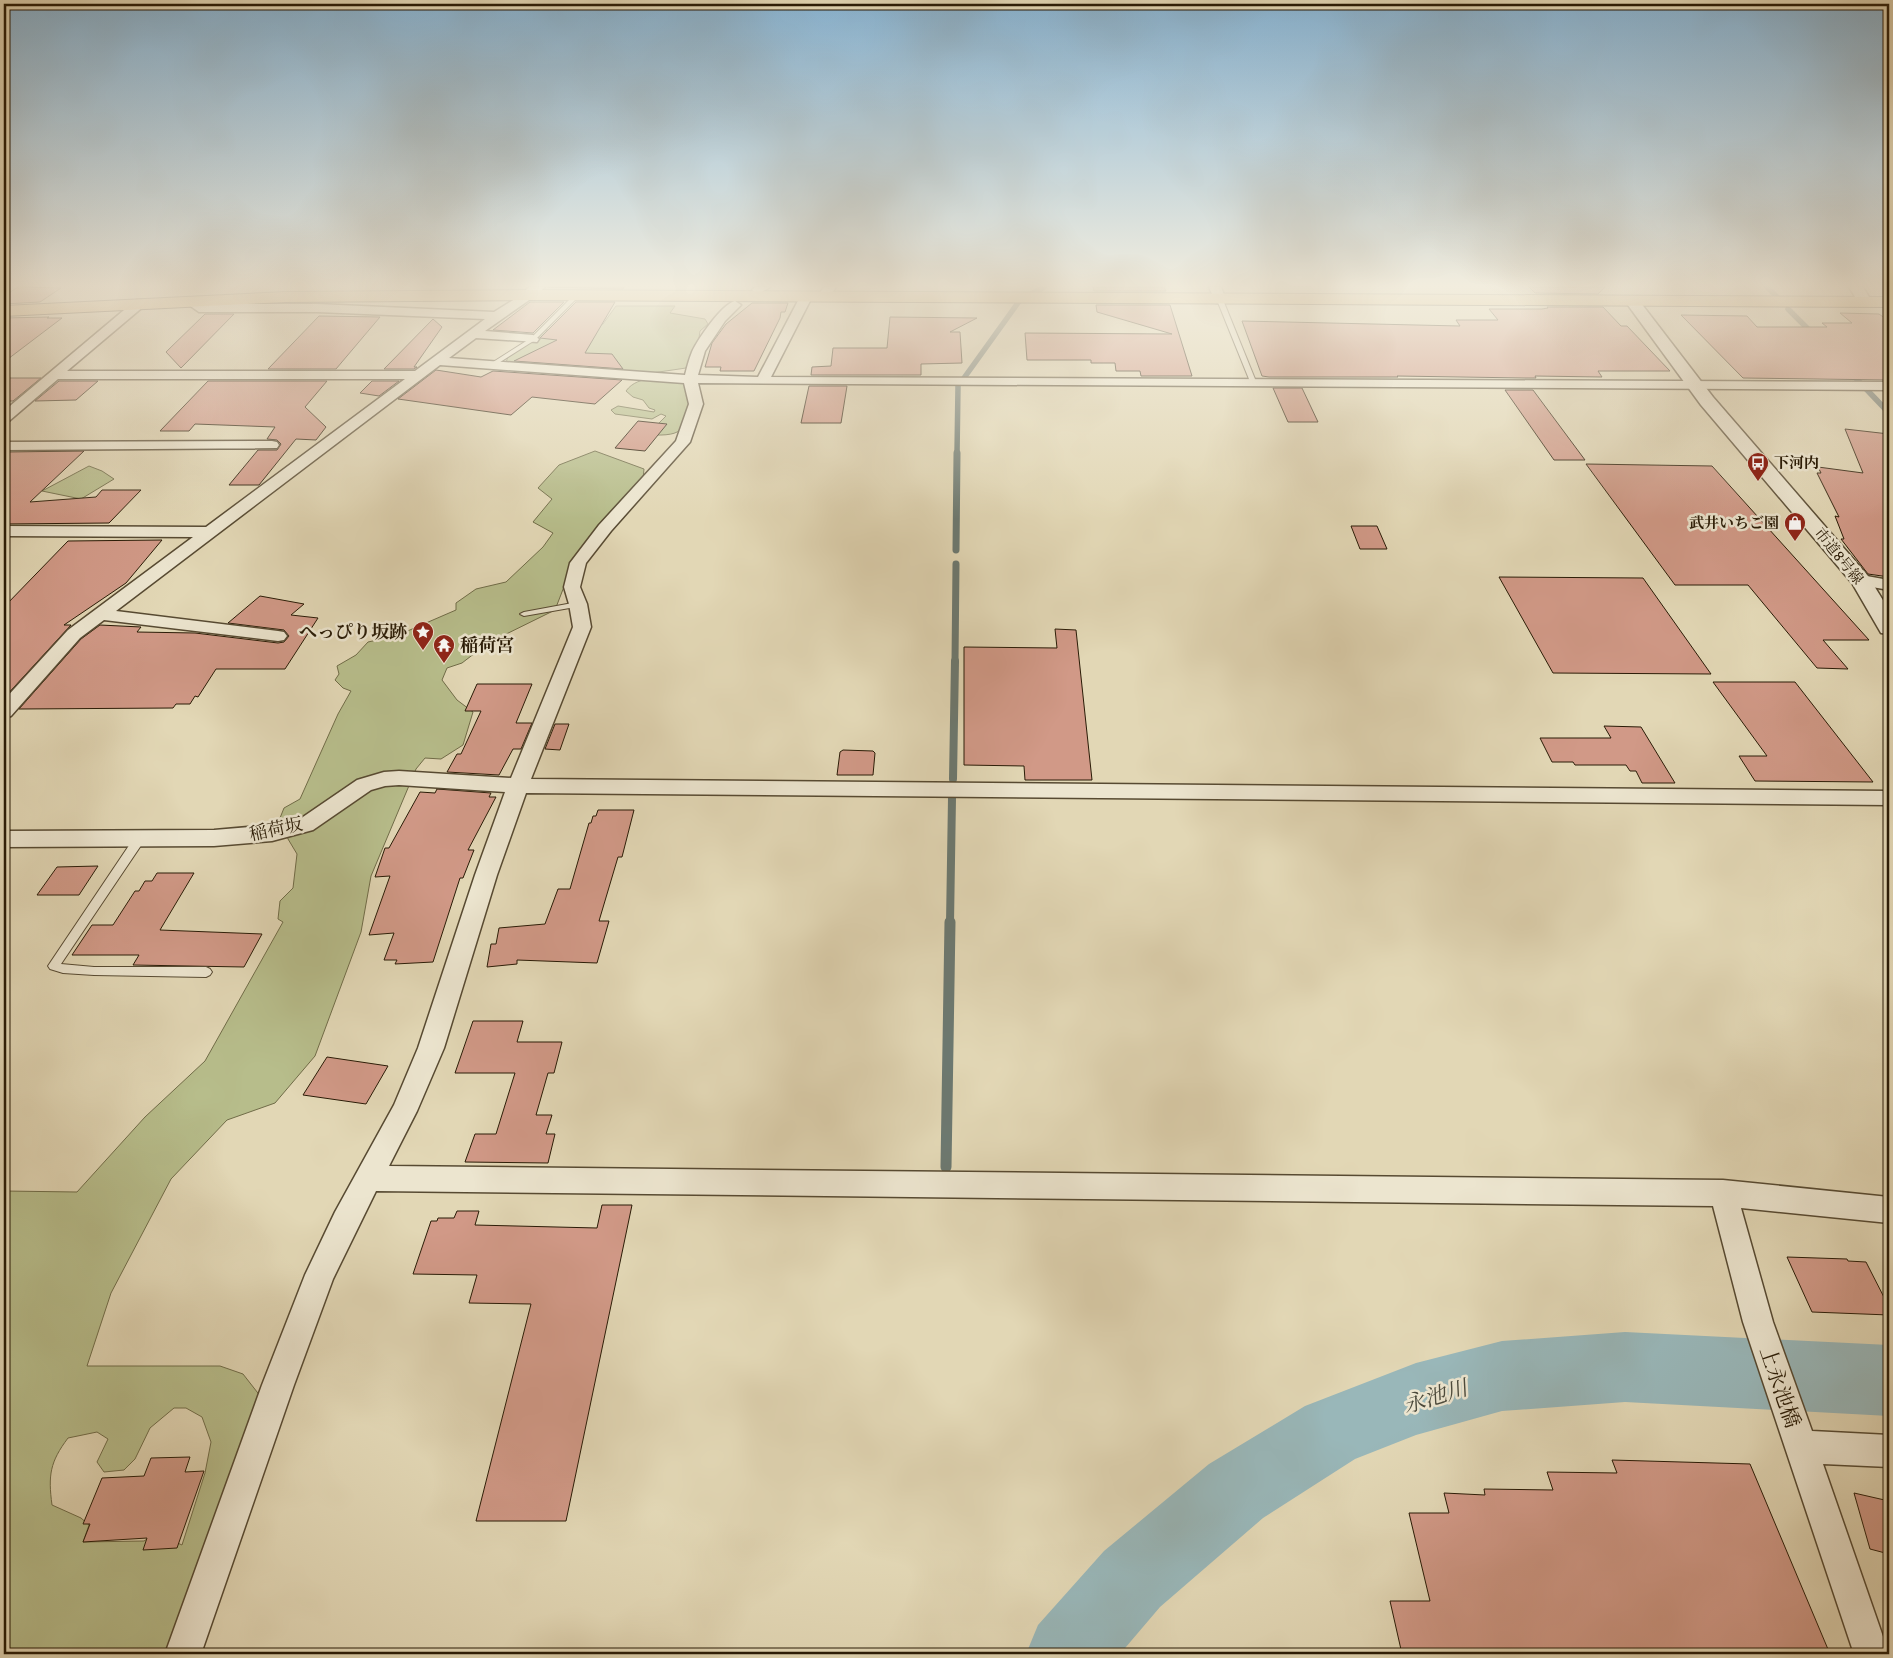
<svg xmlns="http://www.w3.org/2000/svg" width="1893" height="1658" font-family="'IM FELL DW Pica','Noto Serif JP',serif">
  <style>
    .green { fill: #b7bd8b; stroke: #706c48; fill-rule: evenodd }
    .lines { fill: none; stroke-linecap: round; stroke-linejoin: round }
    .stream-far3 { stroke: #6c7971; stroke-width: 5.5 }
    .stream-far2 { stroke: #6c7971; stroke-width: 7 }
    .stream-far1 { stroke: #6c7971; stroke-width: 8 }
    .stream { stroke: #6c7971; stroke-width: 11 }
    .river { fill: #99b7b9; fill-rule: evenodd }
    .building { fill: #d19987; stroke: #291b06 }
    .service-casing { stroke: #574a32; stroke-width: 2 }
    .minor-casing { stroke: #574a32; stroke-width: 3 }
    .tertiary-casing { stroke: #574a32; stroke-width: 3 }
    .primary-casing { stroke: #291b06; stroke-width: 2 }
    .service { fill: #ece5cf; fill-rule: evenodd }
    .minor { fill: #ece5cf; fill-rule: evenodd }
    .tertiary { fill: #ece5cf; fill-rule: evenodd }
    .primary { fill: #e1bc7a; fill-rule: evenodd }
    .labels { text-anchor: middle; stroke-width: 5; stroke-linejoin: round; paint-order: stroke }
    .far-poi-label { font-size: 15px; font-weight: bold; fill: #291b06; stroke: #ece5cf; text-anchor: start }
    .far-street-label { font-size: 15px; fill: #291b06; stroke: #ece5cf }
    .poi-label { font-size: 18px; font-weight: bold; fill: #291b06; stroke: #ece5cf; text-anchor: end }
    .street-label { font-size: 18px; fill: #291b06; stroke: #ece5cf }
    .near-street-label { font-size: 21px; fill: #291b06; stroke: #ece5cf }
    .near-water-label { font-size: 22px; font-style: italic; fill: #4b4a3c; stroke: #ece5cf }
  </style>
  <rect width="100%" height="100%" fill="#e2d7b5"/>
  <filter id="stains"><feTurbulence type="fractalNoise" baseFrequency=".004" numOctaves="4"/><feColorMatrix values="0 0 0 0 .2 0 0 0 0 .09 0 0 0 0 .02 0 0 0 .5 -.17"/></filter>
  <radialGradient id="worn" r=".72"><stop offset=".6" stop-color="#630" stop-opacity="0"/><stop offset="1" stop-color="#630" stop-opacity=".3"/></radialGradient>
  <path class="green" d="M 616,306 L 675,306 L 670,313 L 705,319 L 708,324 L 700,331 L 698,345 L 686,368 L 652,373 L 506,363 L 508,356 L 544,331 L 566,325 L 603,324 Z
    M 683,378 L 692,396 C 684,424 689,436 655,435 L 658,424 L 666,416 L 661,414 L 652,419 L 615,414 L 611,410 L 618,406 L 654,412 L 655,410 L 649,408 L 643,400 L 633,397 L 626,391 C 638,374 665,379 683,378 Z
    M 595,451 L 644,469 L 643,479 L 577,553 L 555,610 L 488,643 L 462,663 L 447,668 L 442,680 L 457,700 L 473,712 L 463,745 L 441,759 L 425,758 L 416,769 L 371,876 L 361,932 L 315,1056 L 275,1103 L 227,1120 L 171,1179 L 111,1293 L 87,1366 L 220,1366 L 243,1374 L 261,1397 L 172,1654 L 4,1654 L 4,1191 L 77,1192 L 145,1117 L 205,1061 L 283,922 L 278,919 L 280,901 L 293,888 L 297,854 L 288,839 L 286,830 L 278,823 L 284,808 L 300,799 L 338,714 L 351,691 L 343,688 L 335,680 L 339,674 L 337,666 L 356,655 L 368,642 L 396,636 L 456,610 L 456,603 L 476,589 L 506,582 L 543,547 L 553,533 L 533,522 L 552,499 L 538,488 L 559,465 ZM 174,1408 L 186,1408 L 202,1417 L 211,1442 L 205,1473 L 182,1545 L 156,1533 L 144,1541 L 83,1542 L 89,1525 L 81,1518 L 52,1505 C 48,1475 50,1462 68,1438 L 97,1432 L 108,1439 L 97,1462 L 104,1472 L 124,1470 L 135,1459 L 150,1428 Z
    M 89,466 L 102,471 L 114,479 L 81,499 L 42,491 Z"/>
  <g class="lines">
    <path class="stream-far3" d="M 1767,287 L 1776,296
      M 1788,309 L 1814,335
      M 1850,372 L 1889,413
      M 964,378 L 1020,300 L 1044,287
      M 957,454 L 958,386"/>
    <path class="stream-far2" d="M 956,550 L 957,453
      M 955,662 L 956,564"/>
    <path class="stream-far1" d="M 953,779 L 955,661
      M 950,923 L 952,798"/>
    <path class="stream" d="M 946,1167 L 950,922"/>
    <path class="river" d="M 1625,1332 L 1889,1345 L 1889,1416 L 1625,1402 L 1502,1411 L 1416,1435 L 1355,1459 L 1263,1518 L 1160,1607 L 1120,1654 L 1026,1654 L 1038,1625 L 1104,1551 L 1209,1464 L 1305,1406 L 1416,1363 L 1502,1341 Z"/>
  </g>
  <path class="building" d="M 18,287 L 61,288 L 40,302 L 4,304 L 4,296 Z
    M 547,287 L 624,287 L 623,289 Z
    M 1093,287 L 1164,287 L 1166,291 L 1094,291 Z
    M 1529,287 L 1605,287 L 1598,294 L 1535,293 Z
    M 530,302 L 564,302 L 533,333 L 493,330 Z
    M 576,302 L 615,302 L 585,353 L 612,354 L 623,369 L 514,361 L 557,340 L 540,338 Z
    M 752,303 L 788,303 L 785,312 L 781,312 L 780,318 L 754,371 L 720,371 L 721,367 L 705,367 L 712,343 L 726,324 Z
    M 1096,305 L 1170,305 L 1192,376 L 1141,376 L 1140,371 L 1116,371 L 1115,363 L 1091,363 L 1091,360 L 1027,360 L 1025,333 L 1172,334 L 1097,312 Z
    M 1547,307 L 1603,307 L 1621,326 L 1627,326 L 1670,371 L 1598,371 L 1602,377 L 1535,376 L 1536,378 L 1525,378 L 1397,376 L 1398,377 L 1269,377 L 1262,376 L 1242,321 L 1460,326 L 1456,320 L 1498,320 L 1489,309 L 1542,309 L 1548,308 Z
    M 1840,313 L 1879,314 L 1889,321 L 1889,380 L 1743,378 L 1681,315 L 1747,316 L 1757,327 L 1827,327 L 1822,323 L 1852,323 Z
    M 205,314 L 234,314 L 181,368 L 166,352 Z
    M 319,316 L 380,317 L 336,369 L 268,369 Z
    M 49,317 L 47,318 L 62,318 L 4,362 L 4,318 Z
    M 890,317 L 977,318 L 950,332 L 960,332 L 962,363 L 921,364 L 921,375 L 811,375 L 812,367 L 831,366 L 833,348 L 887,348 Z
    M 433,319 L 442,327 L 414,367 L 417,367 L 414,369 L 384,369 Z
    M 436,370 L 481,377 L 493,371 L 622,380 L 595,404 L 532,397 L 511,415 L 398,399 Z
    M 4,378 L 41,378 L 13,401 L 4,401 Z
    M 59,381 L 98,381 L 76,400 L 35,401 Z
    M 208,381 L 327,381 L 305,407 L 326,427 L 316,440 L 296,439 L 259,485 L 229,485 L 258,450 L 277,450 L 281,444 L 277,440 L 267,439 L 275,427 L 195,424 L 189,431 L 160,431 Z
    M 372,381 L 399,381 L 379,396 L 360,393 Z
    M 809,386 L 847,386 L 841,423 L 801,423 Z
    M 1273,388 L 1302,388 L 1318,422 L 1288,422 Z
    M 1505,390 L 1533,390 L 1585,460 L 1554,460 Z
    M 638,421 L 667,424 L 645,451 L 615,448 Z
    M 1845,429 L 1889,434 L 1889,577 L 1868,574 L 1841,539 L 1844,539 L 1835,516 L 1839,517 L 1817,473 L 1821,473 L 1818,467 L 1863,473 Z
    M 84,451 L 30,502 L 96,497 L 102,490 L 141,490 L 109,523 L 4,524 L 4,452 Z
    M 1586,464 L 1712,466 L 1869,640 L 1823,640 L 1848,669 L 1817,668 L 1748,585 L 1675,585 Z
    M 1351,526 L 1377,526 L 1387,549 L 1360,549 Z
    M 162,540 L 126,583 L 64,625 L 71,625 L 4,698 L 4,607 L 68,541 Z
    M 1499,577 L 1643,578 L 1711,674 L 1553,673 Z
    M 260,596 L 304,604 L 291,615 L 318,618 L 285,669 L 216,669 L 198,697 L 195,696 L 190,704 L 176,704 L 173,708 L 19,709 L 81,639 L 100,625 L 141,627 L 137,632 L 195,633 L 278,643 L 284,642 L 289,636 L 284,630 L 228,623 Z
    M 1055,629 L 1076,630 L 1092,780 L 1025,780 L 1024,766 L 964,765 L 964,647 L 1057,648 Z
    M 1713,682 L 1795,682 L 1873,782 L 1755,781 L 1739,756 L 1767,756 Z
    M 477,684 L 532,684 L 516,723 L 532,723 L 521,749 L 513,749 L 499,775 L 447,772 L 457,754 L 461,754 L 481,711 L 465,711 Z
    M 555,724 L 569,724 L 560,750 L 545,749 Z
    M 1604,726 L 1641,727 L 1675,783 L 1642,783 L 1636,771 L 1630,771 L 1626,765 L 1575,765 L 1573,762 L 1552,762 L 1540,738 L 1611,738 Z
    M 843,750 L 873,751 L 875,753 L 873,775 L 837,775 L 840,752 Z
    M 437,789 L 491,793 L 489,797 L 496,797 L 468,850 L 474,850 L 463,878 L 460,878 L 433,962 L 395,964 L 397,960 L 384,960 L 394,933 L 369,935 L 390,876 L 375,877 L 385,848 L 389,848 L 420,792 L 435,793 Z
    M 598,810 L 634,810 L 622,857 L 618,857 L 599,921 L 609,921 L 597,963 L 517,960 L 517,964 L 487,967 L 491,944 L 496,944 L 499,928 L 545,924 L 558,889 L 570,889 L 589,823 L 591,823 L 593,816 L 596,816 Z
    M 98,866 L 79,895 L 37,895 L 57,867 Z
    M 157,873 L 194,873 L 160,930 L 262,934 L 244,967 L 133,965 L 139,955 L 72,955 L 92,925 L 113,925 L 135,891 L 139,891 L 145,881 L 152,881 Z
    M 473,1021 L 523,1021 L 517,1042 L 562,1042 L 554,1073 L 548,1073 L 536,1115 L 552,1115 L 546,1134 L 555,1134 L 548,1163 L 465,1162 L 475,1134 L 496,1134 L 515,1073 L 455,1073 Z
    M 327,1057 L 388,1066 L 366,1104 L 303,1095 Z
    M 602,1205 L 632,1205 L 566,1521 L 476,1521 L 531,1304 L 469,1303 L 477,1275 L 413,1274 L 431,1221 L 437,1221 L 438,1218 L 454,1218 L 457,1211 L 479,1211 L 475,1225 L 597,1228 Z
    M 1787,1257 L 1847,1259 L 1848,1261 L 1866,1262 L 1889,1307 L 1889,1315 L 1812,1312 Z
    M 190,1457 L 185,1472 L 204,1471 L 177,1548 L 143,1550 L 147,1538 L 83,1542 L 90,1524 L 83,1524 L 102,1478 L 144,1476 L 151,1458 Z
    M 1612,1460 L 1750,1464 L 1830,1654 L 1402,1654 L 1390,1601 L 1430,1601 L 1409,1513 L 1449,1513 L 1444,1493 L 1485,1495 L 1484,1489 L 1553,1490 L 1547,1472 L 1617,1473 Z
    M 1854,1493 L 1889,1501 L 1889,1554 L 1870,1549 Z"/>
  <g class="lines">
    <g class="service-casing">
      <path id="service" d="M 574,295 L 579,296 L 535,340 L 494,366 L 490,366 L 490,364 L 531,338 Z
        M 1220,298 L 1223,300 L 1257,384 L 1256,385 L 1251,384 L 1217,300 Z
        M 578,602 L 581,602 L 581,606 L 524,616 L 520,614 L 524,612 Z
        M 140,834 L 144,835 L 145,838 L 144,841 L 61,964 L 94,967 L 206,967 L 210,969 L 212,972 L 210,975 L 206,977 L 94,975 L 63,973 L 50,969 L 48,966 L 50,963 L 136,835 Z"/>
    </g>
    <g class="minor-casing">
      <path id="minor" d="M 770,287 L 758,294 L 752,290 L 755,287 Z
        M 824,287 L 836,287 L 827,300 L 819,300 L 817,297 Z
        M 1209,287 L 1221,287 L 1226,300 L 1224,303 L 1216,303 Z
        M 528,291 L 534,295 L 532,298 L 485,331 L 533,335 L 539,339 L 537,342 L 476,338 L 449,358 L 685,375 C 687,367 689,359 692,352 C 698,339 721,305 735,301 L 741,305 L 725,321 L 705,351 L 698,375 L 758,377 L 800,297 L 806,293 L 812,297 L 771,377 L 1889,382 L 1889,390 L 698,383 L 703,404 L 690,442 L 611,531 L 586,563 L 580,587 L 587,604 L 591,627 L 531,779 L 1889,791 L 1889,805 L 526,793 L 497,875 L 444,1048 L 417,1111 L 389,1166 L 1723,1180 L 1889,1197 L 1889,1223 L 1741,1208 L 1773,1322 L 1812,1431 L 1889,1435 L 1889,1467 L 1823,1464 L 1889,1654 L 1854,1654 L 1743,1322 L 1713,1206 L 376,1191 L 333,1279 L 294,1385 L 201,1654 L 165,1654 L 262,1385 L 305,1275 L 335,1212 L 394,1105 L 418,1048 L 475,875 L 505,792 L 399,785 L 385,786 L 371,790 L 313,830 L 272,841 L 214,846 L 4,847 L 4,831 L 214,830 L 272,825 L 300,819 L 357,780 L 384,772 L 399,771 L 511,778 L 573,627 L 569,604 L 564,587 L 570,563 L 599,525 L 676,441 L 689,404 L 684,383 L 440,365 L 116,611 L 278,631 L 284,632 L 287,636 L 284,640 L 278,641 L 104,620 L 80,638 L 11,716 L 4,718 L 4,700 L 68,630 L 193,537 L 4,536 L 4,526 L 206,527 L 405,379 L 58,379 L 9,421 L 4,422 L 4,411 L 136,300 L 144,300 L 146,303 L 144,306 L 67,371 L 415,371 L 485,319 L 317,312 L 199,312 L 189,305 L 193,298 L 201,298 L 202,304 L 317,304 L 494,312 Z
        M 272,441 L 277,442 L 279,445 L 277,448 L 4,450 L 4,442 Z
        M 1861,575 L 1889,580 L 1889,590 L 1855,584 L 1853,580 L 1855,576 Z"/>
    </g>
    <g class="tertiary-casing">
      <path id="tertiary" d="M 529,287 L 545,287 L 533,298 L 523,298 L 521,295 Z
        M 1849,287 L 1863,287 L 1872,302 L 1870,305 L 1860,305 Z
        M 1632,297 L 1637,298 L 1713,397 L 1868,576 L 1889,610 L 1889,634 L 1881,633 L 1852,583 L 1701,405 L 1625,301 L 1627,298 Z"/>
    </g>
    <g class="primary-casing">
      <path id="primary" d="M 528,290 L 1889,297 L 1889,307 L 528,300 L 286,302 L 4,316 L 4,306 L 286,292 Z"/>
    </g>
    <use href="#service" class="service"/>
    <use href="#minor" class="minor"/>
    <use href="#tertiary" class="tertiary"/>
    <use href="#primary" class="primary"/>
  </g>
  <linearGradient id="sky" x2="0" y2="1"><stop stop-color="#88b5d5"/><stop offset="0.55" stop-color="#f2edde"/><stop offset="1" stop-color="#f2edde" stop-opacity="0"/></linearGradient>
  <rect width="1893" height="519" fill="url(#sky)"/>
  <defs>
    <g id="bus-pin" transform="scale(1.125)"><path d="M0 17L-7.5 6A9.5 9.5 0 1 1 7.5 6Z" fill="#8f2418" stroke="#ece5cf"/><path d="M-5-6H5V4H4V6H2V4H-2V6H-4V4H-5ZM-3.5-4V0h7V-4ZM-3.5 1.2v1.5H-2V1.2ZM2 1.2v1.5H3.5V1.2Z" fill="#fff"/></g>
    <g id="shop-pin" transform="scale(1.125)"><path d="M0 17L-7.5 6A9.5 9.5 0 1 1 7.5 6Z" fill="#8f2418" stroke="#ece5cf"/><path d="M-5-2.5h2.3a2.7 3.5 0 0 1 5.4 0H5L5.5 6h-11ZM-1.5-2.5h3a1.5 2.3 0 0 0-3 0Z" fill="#fff"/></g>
    <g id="sight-pin" transform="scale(1.125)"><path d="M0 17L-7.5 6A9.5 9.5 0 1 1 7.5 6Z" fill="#8f2418" stroke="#ece5cf"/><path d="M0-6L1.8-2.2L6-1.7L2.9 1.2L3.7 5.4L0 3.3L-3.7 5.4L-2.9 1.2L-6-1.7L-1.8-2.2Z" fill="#fff"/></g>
    <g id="temple-pin" transform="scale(1.125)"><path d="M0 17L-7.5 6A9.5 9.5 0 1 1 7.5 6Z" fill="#8f2418" stroke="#ece5cf"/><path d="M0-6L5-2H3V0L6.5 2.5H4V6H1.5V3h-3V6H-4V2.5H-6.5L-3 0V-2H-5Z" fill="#fff"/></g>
  </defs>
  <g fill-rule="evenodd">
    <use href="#bus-pin" x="1758" y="463"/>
    <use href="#shop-pin" x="1795" y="523"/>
    <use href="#sight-pin" x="423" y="632"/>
    <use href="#temple-pin" x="444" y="645"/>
  </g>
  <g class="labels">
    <g class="far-poi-label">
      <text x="1774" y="468">下河内</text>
      <text x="1779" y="528" text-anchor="end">武井いちご園</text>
    </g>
    <g class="far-street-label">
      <text transform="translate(1839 556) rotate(51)" y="5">市道8号線</text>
    </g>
    <g class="poi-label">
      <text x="407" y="638">へっぴり坂跡</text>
      <text x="460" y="651" text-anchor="start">稲荷宮</text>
    </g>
    <g class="street-label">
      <text transform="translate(276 829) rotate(-12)" y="6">稲荷坂</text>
    </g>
    <g class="near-street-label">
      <text transform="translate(1780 1387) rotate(71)" y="7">上永池橋</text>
    </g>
    <g class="near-water-label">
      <text transform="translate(1435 1396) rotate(-17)" y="8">永池川</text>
    </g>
  </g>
  <rect width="1893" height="1658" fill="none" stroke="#e2d7b5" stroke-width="20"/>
  <rect x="5" y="5" width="1883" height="1648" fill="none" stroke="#291b06" stroke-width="2.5"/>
  <rect x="10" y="10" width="1873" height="1638" fill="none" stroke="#291b06"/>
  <rect width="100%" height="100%" filter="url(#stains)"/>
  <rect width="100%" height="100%" fill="url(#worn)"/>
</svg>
